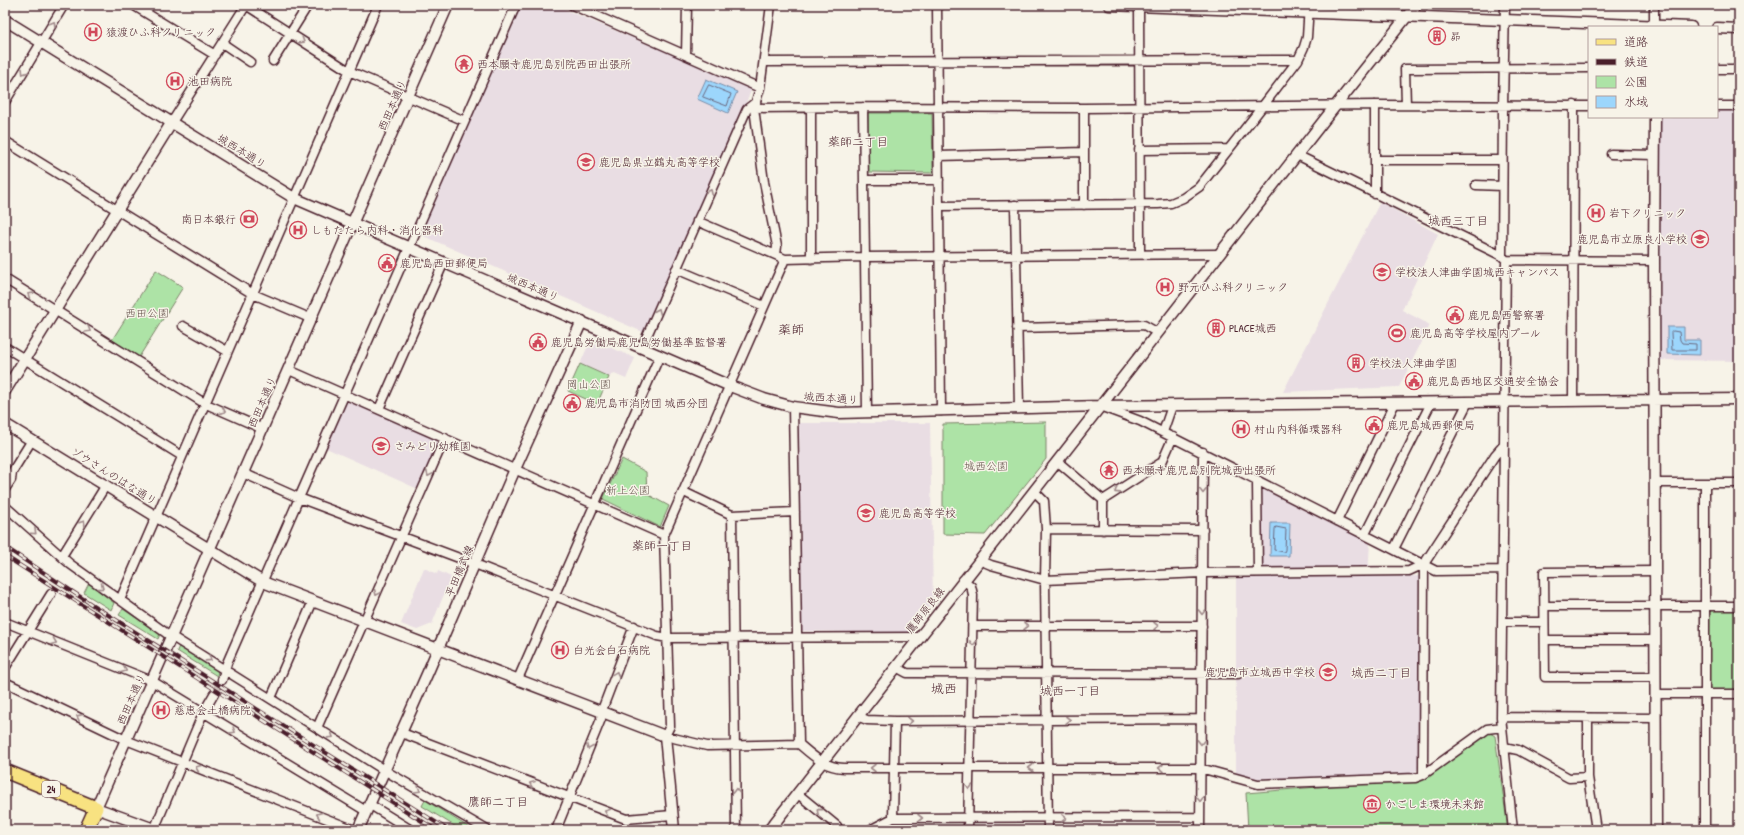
<svg xmlns="http://www.w3.org/2000/svg" width="1744" height="835" font-family="'Patrick Hand','Klee One',sans-serif">
  <style>
    .built { fill: #e9dde3 }
    .green { fill: #ade3a6; stroke: #7c8168 }
    .water { fill: #9cd6fc; stroke: #7b8da8 }
    .lines { fill: none; stroke-linecap: round; stroke-linejoin: round }
    .shore { stroke: #6b687f; stroke-width: 1 }
    .minor-tunnel { stroke: #d4c9c2; stroke-width: 8; stroke-dasharray: 8 4; stroke-linecap: butt }
    .minor-casing { stroke: #4a1f2b; stroke-width: 11 }
    .tertiary-casing { stroke: #4a1f2b; stroke-width: 13 }
    .primary-casing { stroke: #4a1f2b; stroke-width: 16 }
    .minor { stroke: #f7f3e8; stroke-width: 8 }
    .tertiary { stroke: #f7f3e8; stroke-width: 10 }
    .primary { stroke: #f8e281; stroke-width: 13 }
    .rail-casing { stroke: #4a1f2b; stroke-width: 4 }
    .rail { stroke: #f7f3e8; stroke-width: 2.5; stroke-dasharray: 8; stroke-linecap: butt }
    .oneway { stroke: #a0898a }
    .labels { text-anchor: middle; stroke-width: 3; stroke-linejoin: round; paint-order: stroke }
    .shield { fill: #f7f3e8; stroke: #7e5f64; stroke-width: 1 }
    .shield-label { font-size: 10px; font-weight: bold; fill: #4a1f2b }
    .poi-label { font-size: 11px; fill: #4a1f2b; stroke: #f7f3e8; text-anchor: start }
    .street-label { font-size: 11px; fill: #4a1f2b; stroke: #f7f3e8 }
    .park-label { font-size: 11px; fill: #63504a; stroke: #f7f3e8 }
    .neighbourhood-label { font-size: 12px; fill: #4a1f2b; stroke: #f7f3e8 }
    .quarter-label { font-size: 13px; fill: #4a1f2b; stroke: #f7f3e8 }
  </style>
  <rect width="100%" height="100%" fill="#f7f3e8"/>
  <filter id="ink" filterUnits="userSpaceOnUse"><feTurbulence type="fractalNoise" baseFrequency=".025" numOctaves="2"/><feDisplacementMap in="SourceGraphic" scale="8" xChannelSelector="R" yChannelSelector="G"/><feConvolveMatrix kernelMatrix="1 2 1 2 8 2 1 2 1" color-interpolation-filters="sRGB"/></filter>
  <g filter="url(#ink)">
    <path class="built" d="M 522,5 L 547,5 L 561,8 L 750,87 L 751,91 L 645,333 L 419,234 Z
      M 1717,110 L 1739,110 L 1739,361 L 1660,360 L 1661,117 L 1717,117 Z
      M 1380,202 L 1438,234 L 1402,310 L 1430,325 L 1399,387 L 1283,392 Z
      M 600,343 L 635,358 L 626,379 L 612,373 L 610,377 L 580,364 L 587,348 Z
      M 349,402 L 436,440 L 437,444 L 418,489 L 326,448 L 345,404 Z
      M 799,423 L 930,423 L 933,602 L 907,633 L 802,631 Z
      M 1263,489 L 1370,542 L 1368,576 L 1420,576 L 1419,766 L 1415,773 L 1258,779 L 1236,773 L 1236,577 L 1261,577 L 1260,491 Z
      M 424,568 L 437,574 L 438,571 L 451,577 L 432,624 L 417,630 L 401,624 Z"/>
    <path class="green" d="M 868,113 L 932,113 L 933,173 L 868,172 Z
      M 156,270 L 183,287 L 139,357 L 112,340 Z
      M 580,364 L 609,377 L 597,404 L 568,391 Z
      M 1046,422 L 1046,459 L 985,535 L 943,534 L 943,424 Z
      M 622,459 L 646,472 L 647,494 L 669,506 L 660,527 L 603,499 Z
      M 89,583 L 114,603 L 111,610 L 84,593 Z
      M 123,609 L 160,634 L 158,639 L 119,615 Z
      M 1711,610 L 1739,610 L 1739,691 L 1712,690 L 1709,687 L 1709,614 Z
      M 179,646 L 218,670 L 217,676 L 177,651 Z
      M 1488,732 L 1495,736 L 1508,830 L 1248,830 L 1246,793 L 1426,778 Z
      M 425,800 L 473,830 L 461,830 L 422,806 Z"/>
    <path class="water" d="M 706,79 L 737,92 L 728,113 L 697,99 Z
      M 1667,327 L 1684,327 L 1684,340 L 1700,340 L 1700,355 L 1667,354 Z
      M 1271,523 L 1290,523 L 1289,556 L 1270,556 Z"/>
    <g class="lines">
      <path class="shore" d="M 709,85 L 731,94 L 727,106 L 703,97 Z
        M 1673,331 L 1679,332 L 1680,340 L 1682,343 L 1696,344 L 1696,350 L 1672,350 L 1671,333 Z
        M 1276,527 L 1286,529 L 1285,550 L 1284,552 L 1274,550 L 1275,529 Z"/>
      <path class="minor-tunnel" d="M 214,694 L 222,680"/>
      <g class="minor-casing">
        <path id="minor" d="M 133,5 L 215,55
          M 246,5 L 349,71 L 465,121
          M 572,5 L 760,88
          M 771,5 L 760,88 L 754,108 L 764,182 L 777,246 L 776,255
          M 937,5 L 941,411
          M 1139,5 L 1140,253
          M 1654,5 L 1654,26
          M 222,43 L 250,62
          M 686,55 L 687,5
          M 273,61 L 308,5
          M 764,62 L 1298,60
          M 1717,69 L 1739,69
          M 5,102 L 64,5
          M 1406,105 L 1405,69 L 1589,68
          M 1717,106 L 1739,106
          M 863,107 L 867,412
          M 754,108 L 863,107 L 1084,108 L 1375,105 L 1589,106
          M 1084,108 L 1084,205
          M 172,122 L 246,5
          M 5,141 L 253,294 L 312,319
          M 1139,150 L 1228,149
          M 1611,154 L 1655,155
          M 1297,155 L 1502,256 L 1506,260 L 1654,261
          M 939,156 L 1084,152
          M 1376,160 L 1502,160
          M 864,180 L 939,180
          M 1476,185 L 1502,186
          M 1375,194 L 1375,105
          M 1015,205 L 1019,408
          M 939,206 L 1158,204 L 1171,203 L 1183,198 L 1199,187 L 1262,107 L 1298,60 L 1304,47 L 1307,37 L 1309,5
          M 697,221 L 785,259 L 865,257 L 1220,254
          M 1502,256 L 1503,106 L 1505,5
          M 785,259 L 664,535 L 670,726 L 665,736 L 707,746 L 799,744
          M 811,259 L 811,108
          M 1506,260 L 1501,717 L 1513,830
          M 676,269 L 764,306
          M 5,279 L 204,403 L 263,429
          M 183,326 L 227,351
          M 1017,328 L 1144,325 L 1158,333
          M 5,347 L 182,456
          M 642,347 L 747,109 L 756,102
          M 289,370 L 664,535
          M 1573,401 L 1574,105
          M 793,407 L 799,744 C 813,756 824,767 844,768 L 1200,768 L 1258,784 L 1415,778 L 1423,775 L 1487,729 L 1502,727
          M 1105,408 L 1140,421 L 1436,571 L 1502,570
          M 379,409 L 444,262
          M 1163,432 L 1172,406
          M 1057,461 L 1103,500 L 1103,530
          M 243,473 L 299,498 L 475,564 L 657,636 L 668,638 L 920,637
          M 1257,481 L 1258,572
          M 1655,483 L 1739,483
          M 1705,483 L 1705,830
          M 5,489 L 11,480 L 12,472 L 32,440
          M 1034,491 L 1044,501 L 1046,529 L 1045,580 L 1048,830
          M 684,492 L 732,515 L 736,830
          M 1103,500 L 1162,462 L 1173,437
          M 5,506 L 70,564 L 166,633 L 384,770 L 487,830
          M 732,515 L 795,512
          M 1337,521 L 1395,403
          M 1046,529 L 1203,530
          M 1365,534 L 1431,403
          M 1394,549 L 1468,402
          M 62,556 L 106,485
          M 979,560 L 991,565 L 1045,580 L 1202,573 L 1409,571 L 1424,564
          M 1655,571 L 1544,572 L 1545,677 L 1655,677
          M 963,580 L 971,586 L 973,595 L 968,830
          M 120,600 L 378,5
          M 1545,606 L 1739,606
          M 5,622 L 152,681 L 366,811
          M 1503,622 L 1544,622
          M 973,626 L 1202,626
          M 1545,640 L 1655,640
          M 896,667 L 907,673 L 1238,674
          M 5,668 L 51,594
          M 518,679 L 660,355
          M 222,680 L 227,663 L 299,498 L 516,5
          M 5,682 L 126,740 L 355,830
          M 1655,694 L 1739,694
          M 271,698 L 313,601
          M 857,716 L 867,720 L 895,721 L 1201,719
          M 1501,717 L 1655,718
          M 317,728 L 445,438
          M 402,733 L 626,819 L 672,815
          M 1504,747 L 1518,750 L 1569,778 L 1588,777 L 1596,830
          M 1423,775 L 1424,564 L 1495,455 L 1503,446
          M 1588,777 L 1588,718
          M 798,794 L 837,826 L 838,830
          M 369,804 L 411,830
          M 893,818 L 895,721
          M 154,830 L 203,713 L 214,694
          M 556,830 L 601,719 L 602,710 L 634,626
          M 870,830 L 893,818 L 1200,817
          M 1200,830 L 1203,452"/>
      </g>
      <g class="tertiary-casing">
        <path id="tertiary" d="M 1109,5 L 1691,27
          M 5,20 L 294,198 L 730,386 L 764,399 L 793,407 L 839,413 L 1100,406 L 1739,399
          M 1717,28 L 1739,29
          M 1655,117 L 1654,261 L 1656,830
          M 5,391 L 172,122
          M 5,424 L 263,582 L 665,736 L 674,830
          M 157,830 L 96,808 L 448,5
          M 358,830 L 428,672 L 515,469 L 582,321
          M 769,830 L 1325,119 L 1416,5"/>
      </g>
      <g class="primary-casing">
        <path id="primary" d="M 5,771 L 96,808 L 86,830"/>
      </g>
      <use href="#minor" class="minor"/>
      <use href="#tertiary" class="tertiary"/>
      <use href="#primary" class="primary"/>
      <g class="rail-casing">
        <path id="rail" d="M 5,547 L 91,604 L 448,830
          M 5,556 L 436,830"/>
      </g>
      <use href="#rail" class="rail"/>
    </g>
    <defs><path id="oneway-chevron" d="M-2-3.5L2.5 0L-2 3.5" fill="none" stroke-width="1.6" stroke-linecap="round" stroke-linejoin="round"/></defs>
    <g class="oneway">
      <use href="#oneway-chevron" transform="translate(53 24) rotate(-59)"/>
      <use href="#oneway-chevron" transform="translate(302 41) rotate(32)"/>
      <use href="#oneway-chevron" transform="translate(24 72) rotate(122)"/>
      <use href="#oneway-chevron" transform="translate(710 192) rotate(-66)"/>
      <use href="#oneway-chevron" transform="translate(30 295) rotate(-148)"/>
      <use href="#oneway-chevron" transform="translate(658 311) rotate(-67)"/>
      <use href="#oneway-chevron" transform="translate(88 330) rotate(31)"/>
      <use href="#oneway-chevron" transform="translate(223 411) rotate(24)"/>
      <use href="#oneway-chevron" transform="translate(429 474) rotate(114)"/>
      <use href="#oneway-chevron" transform="translate(1117 491) rotate(147)"/>
      <use href="#oneway-chevron" transform="translate(1203 491) rotate(90)"/>
      <use href="#oneway-chevron" transform="translate(83 523) rotate(-58)"/>
      <use href="#oneway-chevron" transform="translate(34 532) rotate(42)"/>
      <use href="#oneway-chevron" transform="translate(101 587) rotate(36)"/>
      <use href="#oneway-chevron" transform="translate(377 593) rotate(114)"/>
      <use href="#oneway-chevron" transform="translate(1202 612) rotate(90)"/>
      <use href="#oneway-chevron" transform="translate(1026 626)"/>
      <use href="#oneway-chevron" transform="translate(1156 626)"/>
      <use href="#oneway-chevron" transform="translate(54 642) rotate(21)"/>
      <use href="#oneway-chevron" transform="translate(973 643) rotate(93)"/>
      <use href="#oneway-chevron" transform="translate(209 659) rotate(33)"/>
      <use href="#oneway-chevron" transform="translate(124 670) rotate(22)"/>
      <use href="#oneway-chevron" transform="translate(616 674) rotate(-69)"/>
      <use href="#oneway-chevron" transform="translate(79 717) rotate(-154)"/>
      <use href="#oneway-chevron" transform="translate(1068 720)"/>
      <use href="#oneway-chevron" transform="translate(910 721)"/>
      <use href="#oneway-chevron" transform="translate(233 731) rotate(31)"/>
      <use href="#oneway-chevron" transform="translate(331 736) rotate(32)"/>
      <use href="#oneway-chevron" transform="translate(1201 742) rotate(91)"/>
      <use href="#oneway-chevron" transform="translate(589 747) rotate(112)"/>
      <use href="#oneway-chevron" transform="translate(198 768) rotate(-158)"/>
      <use href="#oneway-chevron" transform="translate(873 768) rotate(-180)"/>
      <use href="#oneway-chevron" transform="translate(1031 768) rotate(180)"/>
      <use href="#oneway-chevron" transform="translate(1161 768) rotate(-180)"/>
      <use href="#oneway-chevron" transform="translate(532 784) rotate(-159)"/>
      <use href="#oneway-chevron" transform="translate(969 787) rotate(91)"/>
      <use href="#oneway-chevron" transform="translate(418 790) rotate(30)"/>
      <use href="#oneway-chevron" transform="translate(736 791) rotate(-91)"/>
      <use href="#oneway-chevron" transform="translate(1200 799) rotate(90)"/>
      <use href="#oneway-chevron" transform="translate(819 811) rotate(-140)"/>
      <use href="#oneway-chevron" transform="translate(607 812) rotate(-159)"/>
      <use href="#oneway-chevron" transform="translate(319 815) rotate(-159)"/>
      <use href="#oneway-chevron" transform="translate(920 818)"/>
      <use href="#oneway-chevron" transform="translate(1064 818)"/>
    </g>
  </g>
  <defs>
    <g id="hospital-ring" transform="scale(0.9)"><circle r="9.5" fill="#f7f3e8" stroke="#d1495b" stroke-width="1.5"/><path d="M-5-5h3v3.5h4V-5h3V5h-3V1.5h-4V5h-3Z" fill="#d1495b"/></g>
    <g id="building-ring" transform="scale(0.9)"><circle r="9.5" fill="#f7f3e8" stroke="#d1495b" stroke-width="1.5"/><path d="M-4-6H4V6H1V3H-1V6H-4ZM-2.5-4.3h1.7v1.8h-1.7ZM.8-4.3h1.7v1.8H.8ZM-2.5-1h1.7V.8h-1.7ZM.8-1h1.7V.8H.8Z" fill="#d1495b"/></g>
    <g id="temple-ring" transform="scale(0.9)"><circle r="9.5" fill="#f7f3e8" stroke="#d1495b" stroke-width="1.5"/><path d="M0-6L5-2H3V0L6.5 2.5H4V6H1.5V3h-3V6H-4V2.5H-6.5L-3 0V-2H-5Z" fill="#d1495b"/></g>
    <g id="school-ring" transform="scale(0.9)"><circle r="9.5" fill="#f7f3e8" stroke="#d1495b" stroke-width="1.5"/><path d="M0-5L7-2L0 1L-7-2ZM-4 1L0 2.5L4 1V4Q0 6-4 4Z" fill="#d1495b"/></g>
    <g id="bank-ring" transform="scale(0.9)"><circle r="9.5" fill="#f7f3e8" stroke="#d1495b" stroke-width="1.5"/><path d="M-6-4H6V4H-6ZM0-2.3a2.3 2.3 0 1 0 0 4.6a2.3 2.3 0 1 0 0-4.6Z" fill="#d1495b"/></g>
    <g id="civic-ring" transform="scale(0.9)"><circle r="9.5" fill="#f7f3e8" stroke="#d1495b" stroke-width="1.5"/><path d="M-.6-6.5H3V-4.5H.6V-3L4-1V1h2V6H-6V1h2V-1L-.6-3ZM-1.2 2.5V6h2.4V2.5Z" fill="#d1495b"/></g>
    <g id="stadium-ring" transform="scale(0.9)"><circle r="9.5" fill="#f7f3e8" stroke="#d1495b" stroke-width="1.5"/><path d="M0-5a6.5 5 0 1 0 0 10a6.5 5 0 1 0 0-10ZM-3.5-1.8h7v3.6h-7Z" fill="#d1495b"/></g>
    <g id="museum-ring" transform="scale(0.9)"><circle r="9.5" fill="#f7f3e8" stroke="#d1495b" stroke-width="1.5"/><path d="M0-6L6-3V-2H-6V-3ZM-5-1h2V3h-2ZM-1-1h2V3h-2ZM3-1h2V3H3ZM-6 4H6V6H-6Z" fill="#d1495b"/></g>
  </defs>
  <g fill-rule="evenodd">
    <use href="#hospital-ring" x="93" y="32"/>
    <use href="#building-ring" x="1437" y="36"/>
    <use href="#temple-ring" x="464" y="64"/>
    <use href="#hospital-ring" x="175" y="81"/>
    <use href="#school-ring" x="586" y="162"/>
    <use href="#hospital-ring" x="1596" y="213"/>
    <use href="#bank-ring" x="249" y="219"/>
    <use href="#hospital-ring" x="298" y="230"/>
    <use href="#school-ring" x="1700" y="239"/>
    <use href="#civic-ring" x="387" y="263"/>
    <use href="#school-ring" x="1382" y="272"/>
    <use href="#hospital-ring" x="1165" y="287"/>
    <use href="#civic-ring" x="1455" y="315"/>
    <use href="#building-ring" x="1216" y="328"/>
    <use href="#stadium-ring" x="1397" y="333"/>
    <use href="#civic-ring" x="538" y="342"/>
    <use href="#building-ring" x="1356" y="363"/>
    <use href="#civic-ring" x="1414" y="381"/>
    <use href="#civic-ring" x="572" y="403"/>
    <use href="#civic-ring" x="1374" y="425"/>
    <use href="#hospital-ring" x="1241" y="429"/>
    <use href="#school-ring" x="381" y="446"/>
    <use href="#temple-ring" x="1109" y="470"/>
    <use href="#school-ring" x="866" y="513"/>
    <use href="#hospital-ring" x="560" y="650"/>
    <use href="#school-ring" x="1328" y="672"/>
    <use href="#hospital-ring" x="161" y="710"/>
    <use href="#museum-ring" x="1372" y="804"/>
  </g>
  <g class="labels">
    <rect class="shield" x="42" y="781" width="18" height="16" rx="3"/>
    <g class="shield-label">
      <text x="51" y="793">24</text>
    </g>
    <g class="poi-label">
      <text x="106" y="36">猿渡ひふ科クリニック</text>
      <text x="1450" y="40">昴</text>
      <text x="477" y="68">西本願寺鹿児島別院西田出張所</text>
      <text x="188" y="85">池田病院</text>
      <text x="599" y="166">鹿児島県立鶴丸高等学校</text>
      <text x="1609" y="217">岩下クリニック</text>
      <text x="236" y="223" text-anchor="end">南日本銀行</text>
      <text x="311" y="234">しもたたら内科・消化器科</text>
      <text x="1687" y="243" text-anchor="end">鹿児島市立原良小学校</text>
      <text x="400" y="267">鹿児島西田郵便局</text>
      <text x="1395" y="276">学校法人津曲学園城西キャンパス</text>
      <text x="1178" y="291">野元ひふ科クリニック</text>
      <text x="1468" y="319">鹿児島西警察署</text>
      <text x="1229" y="332">PLACE城西</text>
      <text x="1410" y="337">鹿児島高等学校屋内プール</text>
      <text x="551" y="346">鹿児島労働局鹿児島労働基準監督署</text>
      <text x="1369" y="367">学校法人津曲学園</text>
      <text x="1427" y="385">鹿児島西地区交通安全協会</text>
      <text x="585" y="407">鹿児島市消防団 城西分団</text>
      <text x="1387" y="429">鹿児島城西郵便局</text>
      <text x="1254" y="433">村山内科循環器科</text>
      <text x="394" y="450">さみどり幼稚園</text>
      <text x="1122" y="474">西本願寺鹿児島別院城西出張所</text>
      <text x="879" y="517">鹿児島高等学校</text>
      <text x="573" y="654">白光会白石病院</text>
      <text x="1315" y="676" text-anchor="end">鹿児島市立城西中学校</text>
      <text x="174" y="714">慈恵会土橋病院</text>
      <text x="1385" y="808">かごしま環境未来館</text>
    </g>
    <g class="street-label">
      <text transform="translate(392 105) rotate(-66)" y="4">西田本通り</text>
      <text transform="translate(242 151) rotate(32)" y="4">城西本通り</text>
      <text transform="translate(533 287) rotate(23)" y="4">城西本通り</text>
      <text transform="translate(831 398) rotate(4)" y="4">城西本通り</text>
      <text transform="translate(262 402) rotate(-66)" y="4">西田本通り</text>
      <text transform="translate(114 476) rotate(32)" y="4">ゾウさんのはな通り</text>
      <text transform="translate(459 571) rotate(-67)" y="4">平田橋武線</text>
      <text transform="translate(925 610) rotate(-52)" y="4">鷹師原良線</text>
      <text transform="translate(131 699) rotate(-66)" y="4">西田本通り</text>
    </g>
    <g class="park-label">
      <text x="147" y="317">西田公園</text>
      <text x="589" y="388">岡山公園</text>
      <text x="986" y="470">城西公園</text>
      <text x="628" y="494">新上公園</text>
    </g>
    <g class="neighbourhood-label">
      <text x="858" y="146">薬師二丁目</text>
      <text x="1458" y="225">城西三丁目</text>
      <text x="662" y="550">薬師一丁目</text>
      <text x="1381" y="677">城西二丁目</text>
      <text x="1070" y="695">城西一丁目</text>
      <text x="498" y="806">鷹師二丁目</text>
    </g>
    <g class="quarter-label">
      <text x="791" y="334">薬師</text>
      <text x="944" y="693">城西</text>
    </g>
  </g>
  <rect width="1744" height="835" fill="none" stroke="#f7f3e8" stroke-width="20"/>
  <rect x="10" y="10" width="1724" height="815" fill="none" stroke="#4a1f2b" stroke-width="1.5" filter="url(#ink)"/>
  <rect x="1588" y="26" width="130" height="92" fill="#f7f3e8" stroke="#b29e9c"/>
  <rect x="1596" y="39" width="20" height="6" fill="#f8e281" stroke="#b29e9c"/>
  <text x="1624" y="46" font-size="12" fill="#4a1f2b">道路</text>
  <rect x="1596" y="59" width="20" height="6" fill="#4a1f2b" stroke="#b29e9c"/>
  <text x="1624" y="66" font-size="12" fill="#4a1f2b">鉄道</text>
  <rect x="1596" y="76" width="20" height="12" fill="#ade3a6" stroke="#b29e9c"/>
  <text x="1624" y="86" font-size="12" fill="#4a1f2b">公園</text>
  <rect x="1596" y="96" width="20" height="12" fill="#9cd6fc" stroke="#b29e9c"/>
  <text x="1624" y="106" font-size="12" fill="#4a1f2b">水域</text>
</svg>
